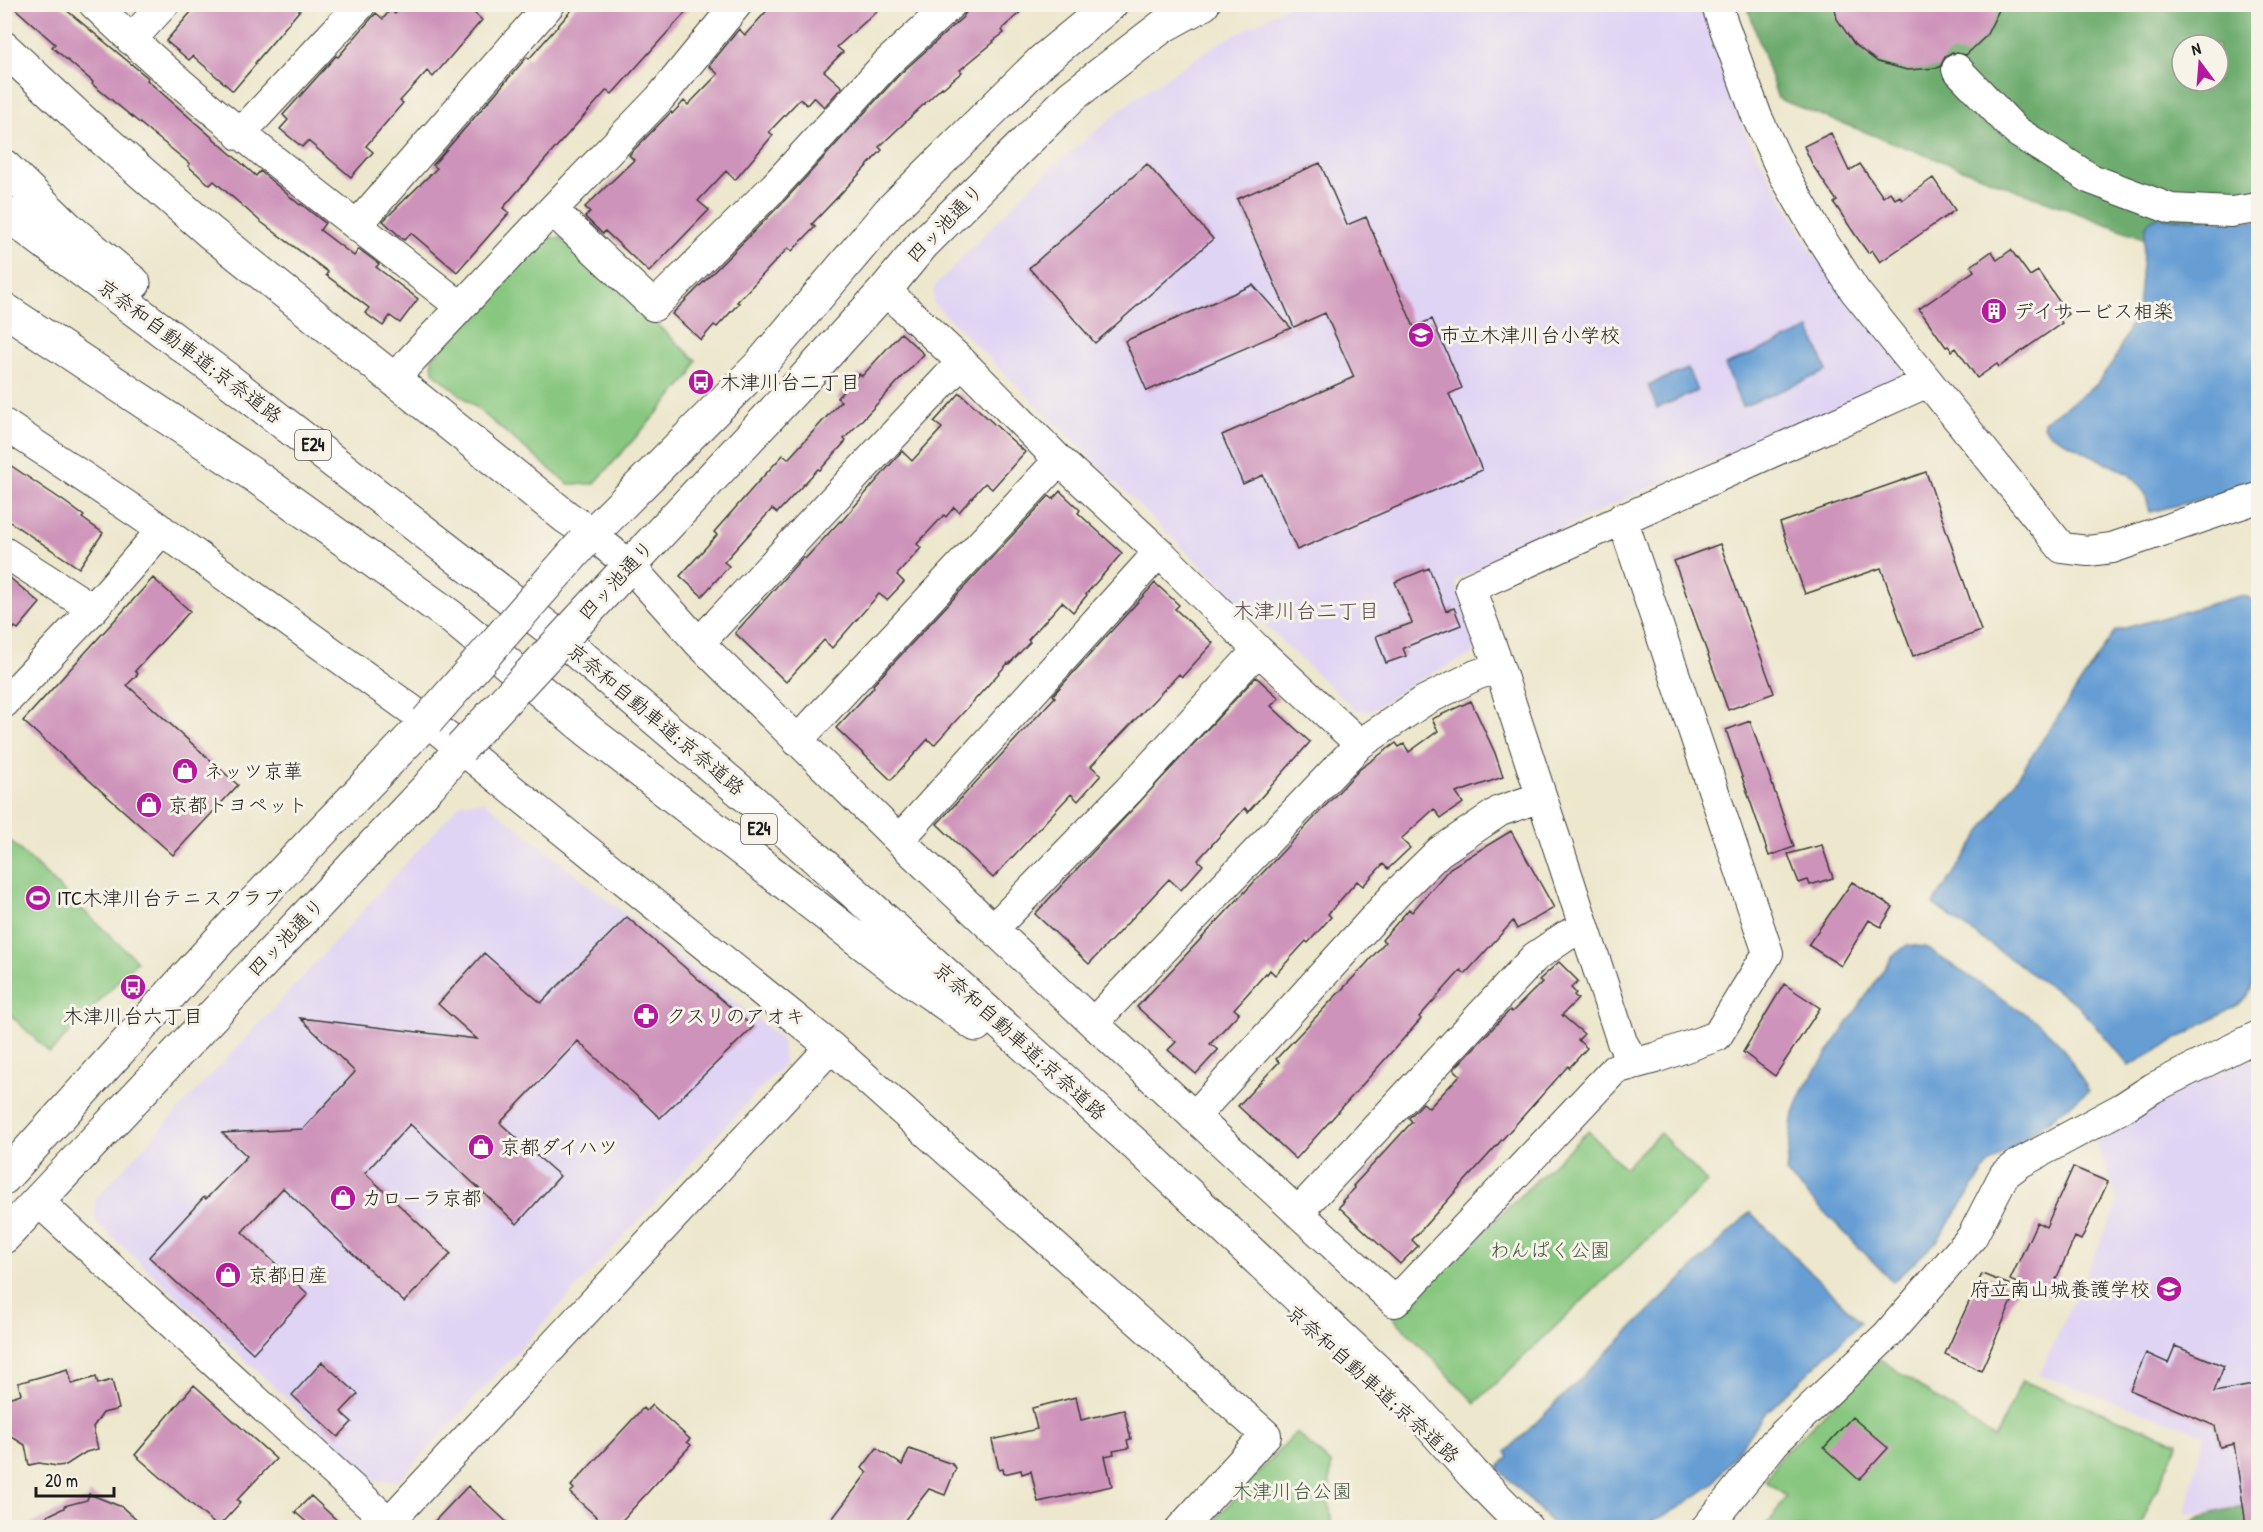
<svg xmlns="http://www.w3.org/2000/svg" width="2263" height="1532" font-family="'Patrick Hand','Klee One',sans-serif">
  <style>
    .built { fill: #e0d4f4 }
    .green { fill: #87c77f; stroke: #52724e; stroke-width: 1.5 }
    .forest { fill: #6dac6e; stroke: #446445; stroke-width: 1.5; fill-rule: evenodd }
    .water { fill: #669ed4; stroke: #415d78; stroke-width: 1.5 }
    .building { fill: #ce93ba }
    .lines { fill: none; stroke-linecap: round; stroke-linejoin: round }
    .minor-casing { stroke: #3b3a37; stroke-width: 32 }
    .tertiary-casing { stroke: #3b3a37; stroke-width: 35 }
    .secondary-casing { stroke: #3b3a37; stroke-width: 35 }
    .motorway-casing { stroke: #3b3a37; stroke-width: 35 }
    .minor { stroke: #fff; stroke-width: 30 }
    .tertiary { stroke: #fff; stroke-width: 33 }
    .secondary { stroke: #fff; stroke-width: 33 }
    .motorway { stroke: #fff; stroke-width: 33 }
    .secondary-bridge-casing { stroke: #3b3a37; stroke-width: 35; stroke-linecap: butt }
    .secondary-bridge { stroke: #fff; stroke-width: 33 }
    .labels { text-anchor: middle; stroke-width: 6; stroke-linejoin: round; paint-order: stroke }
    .shield { fill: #f7f3e8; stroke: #5e5c59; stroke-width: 1.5 }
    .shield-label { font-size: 18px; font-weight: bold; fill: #1c1c1c }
    .street-label { font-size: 20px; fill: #1c1c1c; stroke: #f7f3e8 }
    .poi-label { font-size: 20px; fill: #1c1c1c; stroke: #f7f3e8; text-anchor: start }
    .park-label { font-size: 20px; fill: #41583f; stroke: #f7f3e8 }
    .neighbourhood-label { font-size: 21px; fill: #5a4653; stroke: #f7f3e8 }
  </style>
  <rect width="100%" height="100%" fill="#f7f3e8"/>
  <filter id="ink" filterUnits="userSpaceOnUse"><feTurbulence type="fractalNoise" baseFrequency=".0167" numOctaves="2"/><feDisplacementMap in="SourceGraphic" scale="12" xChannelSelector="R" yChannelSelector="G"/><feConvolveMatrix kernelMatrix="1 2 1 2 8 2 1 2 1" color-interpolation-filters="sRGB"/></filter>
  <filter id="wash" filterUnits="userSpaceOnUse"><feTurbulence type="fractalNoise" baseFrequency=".008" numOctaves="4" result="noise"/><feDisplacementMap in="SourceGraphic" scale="24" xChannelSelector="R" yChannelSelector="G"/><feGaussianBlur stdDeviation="1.35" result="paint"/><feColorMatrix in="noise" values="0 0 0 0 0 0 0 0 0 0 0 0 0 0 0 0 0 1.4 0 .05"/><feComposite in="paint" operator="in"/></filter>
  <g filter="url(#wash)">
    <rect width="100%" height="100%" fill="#ede7cd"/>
    <path class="built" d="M 1290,5 L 1701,5 L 1744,131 L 1816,258 L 1902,367 L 1898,382 L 1631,496 L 1457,579 L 1455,582 L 1476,644 L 1471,655 L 1416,681 L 1370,711 L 1355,710 L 1169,535 L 933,303 L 934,287 L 1036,181 L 1135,98 L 1209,49 Z
      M 484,801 L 782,1039 L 784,1063 L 399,1480 L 376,1481 L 96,1222 L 95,1199 L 284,997 L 461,803 Z
      M 2258,1056 L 2258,1503 L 2230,1513 L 2185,1513 L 2204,1434 L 2039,1375 L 2119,1202 L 2094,1138 L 2155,1099 Z"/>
    <path class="green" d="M 543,237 L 561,238 L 696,360 L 691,375 L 594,484 L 568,484 L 433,372 L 432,358 Z
      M 5,836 L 137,961 L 50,1053 L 5,1010 Z
      M 1588,1131 L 1624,1168 L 1660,1133 L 1707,1182 L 1475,1403 L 1393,1317 Z
      M 1880,1359 L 1995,1438 L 2022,1381 L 2178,1442 L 2140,1527 L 1763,1528 L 1774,1517 L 1786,1495 L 1765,1481 L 1780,1457 Z
      M 1296,1432 L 1331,1464 L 1329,1500 L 1332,1527 L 1208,1527 Z"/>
    <path class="forest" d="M 1747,5 L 2258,5 L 2258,197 L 2148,240 L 1778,99 ZM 2182,45 L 2218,45 L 2218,81 L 2182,81 Z
      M 2258,1506 L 2258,1527 L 2186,1528 L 2198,1517 L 2229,1509 Z"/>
    <path class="water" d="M 2155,218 L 2258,221 L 2258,483 L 2253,486 L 2150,512 L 2145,493 L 2130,475 L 2050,434 L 2043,426 L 2044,422 L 2097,384 L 2114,361 L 2138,309 L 2145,231 L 2147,223 Z
      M 1810,329 L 1827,371 L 1742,407 L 1725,365 Z
      M 1688,369 L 1697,391 L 1657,408 L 1648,385 Z
      M 2239,596 L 2248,597 L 2258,604 L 2258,793 L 2254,809 L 2256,966 C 2254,984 2252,993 2238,1005 L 2129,1066 L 2076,1003 L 2037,978 L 1933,904 L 2115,631 Z
      M 1907,945 L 1925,947 L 2039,1023 L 2061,1045 L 2089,1091 L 1988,1165 L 1937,1241 L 1893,1282 L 1786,1173 L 1792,1120 L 1802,1091 L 1892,957 Z
      M 1750,1212 L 1861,1322 L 1764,1415 L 1712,1485 L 1678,1508 L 1642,1527 L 1556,1527 L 1498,1468 L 1509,1457 L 1506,1452 Z"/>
    <g id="blocks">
      <path class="building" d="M 10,4 L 59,4 L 148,78 L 147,80 L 256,176 L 260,171 L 300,205 L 301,204 L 325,223 L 320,230 L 354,256 L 359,249 L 379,264 L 376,267 L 418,299 L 400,323 L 390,316 L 383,326 L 365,313 L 369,308 L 326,275 L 328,272 L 261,222 L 214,181 L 210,185 L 188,166 L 190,164 L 92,84 L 93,82 L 52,47 L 55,44 Z
        M 198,4 L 305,4 L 255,63 L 256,64 L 233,91 L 193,56 L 189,60 L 166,41 Z
        M 403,4 L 464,4 L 482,20 L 433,77 L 427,71 L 400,101 L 403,103 L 366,146 L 373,152 L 351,177 L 308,141 L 302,147 L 280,129 L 288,120 L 283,115 L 336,56 L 338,57 L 376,13 L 383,19 L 390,10 L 395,14 Z
        M 577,4 L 693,4 L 612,94 L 607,90 L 559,144 L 503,208 L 509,213 L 457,272 L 411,233 L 404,240 L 383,221 L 437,168 L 433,165 L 527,57 L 529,59 Z
        M 773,4 L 885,4 L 837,47 L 843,52 L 824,71 L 842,87 L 824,107 L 814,97 L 807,105 L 800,99 L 769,132 L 773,135 L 735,180 L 726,171 L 698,201 L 709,210 L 649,272 L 605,231 L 603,234 L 585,217 L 590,212 L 585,207 L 634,160 L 629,155 L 671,112 L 672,114 L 684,101 L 688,105 L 718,74 L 709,66 L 739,29 L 745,35 Z
        M 971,4 L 1029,4 L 1004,27 L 1002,30 L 1004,33 L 993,41 L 994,42 L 960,70 L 962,72 L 943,88 L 942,87 L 879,147 L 882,150 L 812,224 L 815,227 L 792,251 L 788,248 L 737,302 L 739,303 L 717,327 L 714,325 L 701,340 L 672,314 L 786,199 L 899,75 L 963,17 Z
        M 1834,4 L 2002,4 L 1986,36 L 1966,55 L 1952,52 L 1945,57 L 1940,67 L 1937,68 L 1907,70 L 1878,62 L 1854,44 L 1837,19 Z
        M 1831,133 L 1849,171 L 1860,164 L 1883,197 L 1890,192 L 1895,199 L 1900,196 L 1902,200 L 1933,178 L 1955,210 L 1880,262 L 1872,250 L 1868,253 L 1856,236 L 1834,203 L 1837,201 L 1813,166 L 1804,146 Z
        M 1320,163 L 1347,225 L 1366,217 L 1414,327 L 1432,319 L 1462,388 L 1449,394 L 1482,470 L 1297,550 L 1263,475 L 1243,484 L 1222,435 L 1354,377 L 1325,313 L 1294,327 L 1237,199 Z
        M 1147,164 L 1213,239 L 1095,343 L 1029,268 Z
        M 2011,250 L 2030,276 L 2038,271 L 2068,314 L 2060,320 L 2062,323 L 1999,367 L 1997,364 L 1977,378 L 1956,348 L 1952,351 L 1948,346 L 1946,347 L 1919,309 L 1974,271 L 1971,266 L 1992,251 L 1997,260 Z
        M 1253,285 L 1291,328 L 1147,391 L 1125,341 Z
        M 901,333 L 924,354 L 844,439 L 846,441 L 820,470 L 818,469 L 777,513 L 772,509 L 724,562 L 729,566 L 702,596 L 680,576 L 717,535 L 714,532 L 759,481 L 783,455 L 788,459 L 841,401 L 837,398 L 859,374 L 862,376 Z
        M 960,393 L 1025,452 L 992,489 L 985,483 L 959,512 L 954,507 L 946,517 L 944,515 L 917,544 L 921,548 L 897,575 L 904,582 L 887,600 L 879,594 L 832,648 L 824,640 L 786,682 L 735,633 L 803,557 L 805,559 L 840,521 L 841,522 L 902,451 L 912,461 L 942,428 L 934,422 Z
        M 4,461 L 65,502 L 84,516 L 82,518 L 103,533 L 79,568 L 4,518 Z
        M 1926,472 L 1981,631 L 1913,656 L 1881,568 L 1805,594 L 1780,523 Z
        M 1060,491 L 1080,510 L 1078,513 L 1122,553 L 1086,594 L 1087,595 L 1073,612 L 1062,602 L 1028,640 L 1030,642 L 1009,664 L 1008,663 L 934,745 L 928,739 L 891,780 L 836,728 L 874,687 L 873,685 L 1049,496 L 1053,499 Z
        M 1720,544 L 1774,693 L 1728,710 L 1674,561 Z
        M 1429,568 L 1446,611 L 1454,608 L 1461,625 L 1403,648 L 1406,656 L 1386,663 L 1376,636 L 1412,623 L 1395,582 Z
        M 4,573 L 40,603 L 18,629 L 15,627 L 4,640 Z
        M 153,578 L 190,611 L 135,671 L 138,674 L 127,685 L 238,785 L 173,855 L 23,721 Z
        M 1155,583 L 1179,605 L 1175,609 L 1213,643 L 1182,677 L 1179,674 L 1091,766 L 1101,775 L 1078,801 L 1071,794 L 993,878 L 937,824 L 1055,697 L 1053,695 Z
        M 1256,677 L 1279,698 L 1271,706 L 1310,742 L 1248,812 L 1245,808 L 1198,860 L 1203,865 L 1181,890 L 1169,879 L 1089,964 L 1035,914 Z
        M 1471,701 L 1495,753 L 1503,777 L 1456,793 L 1463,803 L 1441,818 L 1434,809 L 1401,839 L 1410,848 L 1388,869 L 1383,864 L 1363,886 L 1357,881 L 1328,914 L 1331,917 L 1308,943 L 1306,941 L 1275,975 L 1270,970 L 1267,974 L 1266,973 L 1234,1009 L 1239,1013 L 1210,1044 L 1218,1050 L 1196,1074 L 1168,1050 L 1176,1042 L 1137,1007 L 1360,769 L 1396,743 L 1399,747 L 1404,744 L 1409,752 L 1438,731 L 1432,719 Z
        M 1750,721 L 1794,847 L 1769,856 L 1726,730 Z
        M 1511,831 L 1554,908 L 1517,929 L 1513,921 L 1465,974 L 1461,970 L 1419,1017 L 1421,1019 L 1296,1159 L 1238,1106 L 1279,1062 L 1276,1059 L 1367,963 L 1385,942 L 1382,940 L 1409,909 L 1412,912 L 1450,868 Z
        M 1822,845 L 1833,878 L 1810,885 L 1808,880 L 1799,883 L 1788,854 Z
        M 1852,882 L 1893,907 L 1881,927 L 1869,920 L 1841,966 L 1808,945 Z
        M 627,917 L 753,1027 L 660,1118 L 578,1041 L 500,1123 L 560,1176 L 517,1224 L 410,1124 L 365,1173 L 451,1254 L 404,1302 L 283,1188 L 242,1232 L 308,1294 L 253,1353 L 149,1257 L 204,1197 L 206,1199 L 247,1156 L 222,1133 L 303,1129 L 355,1072 L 300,1018 L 477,1039 L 438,1004 L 484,953 L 541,1003 Z
        M 1559,962 L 1578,981 L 1571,988 L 1576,993 L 1574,995 L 1578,999 L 1562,1015 L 1584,1034 L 1578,1040 L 1587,1048 L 1569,1068 L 1568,1066 L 1412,1240 L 1418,1246 L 1400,1264 L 1339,1207 L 1344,1202 L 1342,1201 L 1355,1188 L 1353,1186 L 1412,1122 L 1409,1118 L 1423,1103 L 1429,1108 L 1460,1075 L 1454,1069 L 1510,1010 L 1512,1012 L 1542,982 L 1539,980 Z
        M 1784,984 L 1820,1008 L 1775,1076 L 1743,1052 Z
        M 2073,1167 L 2108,1182 L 2081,1240 L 2075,1237 L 2048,1297 L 2010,1280 L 2037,1222 L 2046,1227 Z
        M 1982,1274 L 2018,1288 L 1981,1371 L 1945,1354 Z
        M 2175,1346 L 2224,1366 L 2214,1392 L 2259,1384 L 2259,1524 L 2246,1525 L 2234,1444 L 2220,1447 L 2215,1426 L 2130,1390 L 2146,1353 L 2168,1363 Z
        M 322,1362 L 358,1394 L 341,1412 L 352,1422 L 338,1437 L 292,1395 Z
        M 68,1369 L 72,1384 L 96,1377 L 98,1384 L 112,1380 L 119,1409 L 103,1413 L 93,1427 L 98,1449 L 86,1452 L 66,1465 L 57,1466 L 39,1463 L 29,1465 L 25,1445 L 4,1432 L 4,1399 L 21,1394 L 18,1383 Z
        M 194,1385 L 276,1459 L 237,1500 L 240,1503 L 218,1527 L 135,1455 Z
        M 1076,1397 L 1081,1420 L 1124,1410 L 1131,1439 L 1127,1440 L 1129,1448 L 1113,1451 L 1114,1454 L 1105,1456 L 1112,1486 L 1038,1502 L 1031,1471 L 1022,1474 L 1021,1470 L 1004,1474 L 1003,1469 L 999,1470 L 992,1440 L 1037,1429 L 1032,1408 Z
        M 652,1405 L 690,1439 L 687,1442 L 691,1445 L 616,1527 L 608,1527 L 570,1493 L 574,1489 L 571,1486 L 643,1408 L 646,1411 Z
        M 1852,1417 L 1888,1448 L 1859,1480 L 1824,1448 Z
        M 877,1448 L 902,1465 L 909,1449 L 952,1464 L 956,1468 L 945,1495 L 929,1489 L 901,1525 L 897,1523 L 893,1527 L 826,1527 L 867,1473 L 862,1468 Z
        M 468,1486 L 512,1527 L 429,1527 Z
        M 89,1494 L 122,1507 L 144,1527 L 24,1527 L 64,1508 L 64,1506 L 87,1500 Z
        M 311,1496 L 344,1527 L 312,1527 L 295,1512 Z"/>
    </g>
  </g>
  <g filter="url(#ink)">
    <use href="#blocks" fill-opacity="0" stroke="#3b3a37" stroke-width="1.5"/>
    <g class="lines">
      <g class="minor-casing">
        <path id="minor" d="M 94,4 C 208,115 336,208 460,306
          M 1716,4 L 1757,117 L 1782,171 L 1818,234 L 1855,291 L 2062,548 L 2088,551 L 2112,548 L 2258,498
          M 131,40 L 164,4
          M 1957,69 L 2016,131 L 2091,179 L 2171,209 L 2231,212 L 2258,208
          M 239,135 L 361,4
          M 552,210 L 654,306 L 774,187 L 887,63 L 951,4
          M 357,225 L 550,4
          M 885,290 L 962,362 L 1059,460 L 1159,552 L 1258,650 L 1360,744
          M 394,378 L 552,210 L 660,98 L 737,4
          M 4,424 L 142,516 L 427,721 L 831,1047 L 1266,1435 L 1181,1528
          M 591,534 L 629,565 L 699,643 L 899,840 L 1093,1023 L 1395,1302 L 1615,1069 L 1655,1058 L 1717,1036 L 1768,953 L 1622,518
          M 4,552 L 93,609
          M 699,643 L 962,362
          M 4,703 L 93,609 L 162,530
          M 797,741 L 1059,460
          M 899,840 L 1159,552
          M 993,929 L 1129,790 L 1258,650
          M 1093,1023 L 1360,744 L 1424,701 L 1476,675 L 1499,667
          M 1634,1063 L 1622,1042 L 1499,667 L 1470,588 L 1928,382
          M 1194,1117 L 1396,894 L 1439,852 L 1500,811 L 1541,797
          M 39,1202 L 389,1522 L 831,1047
          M 1299,1211 L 1535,957 L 1566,936 L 1583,928
          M 1706,1528 L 1775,1442 L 1887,1335 L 1972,1237 L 2004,1175 L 2020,1163 L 2122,1108 L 2153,1088 L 2258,1036"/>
      </g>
      <g class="tertiary-casing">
        <path id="tertiary" d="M 4,48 L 88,126 L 211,233 L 566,517 L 591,534"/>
      </g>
      <g class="secondary-casing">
        <path id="secondary" d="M 583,543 L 760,365 L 889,212 L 1042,61 L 1111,4
          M 620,576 L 805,378 L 885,290 L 923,244 L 1072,96 L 1163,26 L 1203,4
          M 4,1178 L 246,911 L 427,721
          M 4,1237 L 429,786 L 461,748"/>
      </g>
      <g class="motorway-casing">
        <path id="motorway" d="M 4,166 L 69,229 L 134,283
          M 4,212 L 223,376 L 547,627 L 751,800 L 1137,1146 L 1406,1398 L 1473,1474 L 1526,1528
          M 4,309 L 258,478 L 450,616 L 590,732 L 900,972 L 976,1025"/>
      </g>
      <use href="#minor" class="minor"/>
      <use href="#tertiary" class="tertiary"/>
      <use href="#secondary" class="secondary"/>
      <use href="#motorway" class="motorway"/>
      <g class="secondary-bridge-casing">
        <path id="secondary-bridge" d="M 427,721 L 583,543
          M 461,748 L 620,576"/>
      </g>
      <use href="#secondary-bridge" class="secondary-bridge"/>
    </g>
  </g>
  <defs>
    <g id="building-disc" transform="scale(1.35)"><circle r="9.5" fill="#b5179e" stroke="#f7f3e8"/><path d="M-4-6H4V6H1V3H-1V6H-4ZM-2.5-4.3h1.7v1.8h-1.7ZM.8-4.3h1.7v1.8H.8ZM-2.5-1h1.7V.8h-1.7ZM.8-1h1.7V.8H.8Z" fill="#fff"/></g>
    <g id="school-disc" transform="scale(1.35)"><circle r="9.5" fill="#b5179e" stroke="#f7f3e8"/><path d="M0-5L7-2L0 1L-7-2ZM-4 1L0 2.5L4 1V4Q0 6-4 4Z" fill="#fff"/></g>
    <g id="bus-disc" transform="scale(1.35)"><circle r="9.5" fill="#b5179e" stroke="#f7f3e8"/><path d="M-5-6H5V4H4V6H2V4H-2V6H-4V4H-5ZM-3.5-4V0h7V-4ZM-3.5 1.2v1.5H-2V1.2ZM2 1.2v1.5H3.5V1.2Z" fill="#fff"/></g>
    <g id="shop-disc" transform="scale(1.35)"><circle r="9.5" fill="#b5179e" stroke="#f7f3e8"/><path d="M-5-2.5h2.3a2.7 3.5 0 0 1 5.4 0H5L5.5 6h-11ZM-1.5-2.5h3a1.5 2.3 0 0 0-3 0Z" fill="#fff"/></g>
    <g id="stadium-disc" transform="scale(1.35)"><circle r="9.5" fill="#b5179e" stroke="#f7f3e8"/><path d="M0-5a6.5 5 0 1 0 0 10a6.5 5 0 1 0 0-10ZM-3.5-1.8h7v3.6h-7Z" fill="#fff"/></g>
    <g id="pharmacy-disc" transform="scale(1.35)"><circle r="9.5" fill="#b5179e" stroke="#f7f3e8"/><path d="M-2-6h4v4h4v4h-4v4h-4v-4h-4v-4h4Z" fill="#fff"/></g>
  </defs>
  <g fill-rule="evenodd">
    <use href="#building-disc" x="1994" y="311"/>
    <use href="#school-disc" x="1421" y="335"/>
    <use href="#bus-disc" x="701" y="382"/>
    <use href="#shop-disc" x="185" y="771"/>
    <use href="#shop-disc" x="149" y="805"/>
    <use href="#stadium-disc" x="38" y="898"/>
    <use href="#bus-disc" x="133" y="987"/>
    <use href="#pharmacy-disc" x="646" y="1016"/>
    <use href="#shop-disc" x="481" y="1147"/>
    <use href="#shop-disc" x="343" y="1198"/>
    <use href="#shop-disc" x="228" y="1275"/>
    <use href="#school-disc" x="2169" y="1289"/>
  </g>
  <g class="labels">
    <g class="shield">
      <rect x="295" y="430" width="36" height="30" rx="4.5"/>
      <rect x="741" y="814" width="36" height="30" rx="4.5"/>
    </g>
    <g class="shield-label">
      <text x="313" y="451">E24</text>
      <text x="759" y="835">E24</text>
    </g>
    <g class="street-label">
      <text transform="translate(945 223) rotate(-46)" y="7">四ッ池通り</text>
      <text transform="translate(190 351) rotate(37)" y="7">京奈和自動車道;京奈道路</text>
      <text transform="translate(616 580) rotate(-47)" y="7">四ッ池通り</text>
      <text transform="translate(656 719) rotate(40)" y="7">京奈和自動車道;京奈道路</text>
      <text transform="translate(286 937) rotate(-46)" y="7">四ッ池通り</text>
      <text transform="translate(1020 1041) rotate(42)" y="7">京奈和自動車道;京奈道路</text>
      <text transform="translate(1373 1384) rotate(42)" y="7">京奈和自動車道;京奈道路</text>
    </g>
    <g class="poi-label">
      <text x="2014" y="318">デイサービス相楽</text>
      <text x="1440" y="342">市立木津川台小学校</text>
      <text x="720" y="389">木津川台二丁目</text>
      <text x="204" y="778">ネッツ京華</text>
      <text x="168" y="812">京都トヨペット</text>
      <text x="57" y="905">ITC木津川台テニスクラブ</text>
      <text x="133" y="1023" text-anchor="middle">木津川台六丁目</text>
      <text x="666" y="1023">クスリのアオキ</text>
      <text x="500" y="1154">京都ダイハツ</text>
      <text x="362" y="1205">カローラ京都</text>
      <text x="248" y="1282">京都日産</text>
      <text x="2150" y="1296" text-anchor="end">府立南山城養護学校</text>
    </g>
    <g class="park-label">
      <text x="1550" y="1257">わんぱく公園</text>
      <text x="1292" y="1498">木津川台公園</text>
    </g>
    <g class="neighbourhood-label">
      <text x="1306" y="618">木津川台二丁目</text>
    </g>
  </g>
  <rect width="2263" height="1532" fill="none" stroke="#f7f3e8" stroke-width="24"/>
  <g transform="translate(2200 63) rotate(344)"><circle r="28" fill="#f7f3e8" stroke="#9f9d96" stroke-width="1.5"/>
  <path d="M0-4.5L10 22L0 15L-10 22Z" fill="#b5179e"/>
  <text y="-9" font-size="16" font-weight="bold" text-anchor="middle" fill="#1c1c1c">N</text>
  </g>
  <path d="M36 1487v9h78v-9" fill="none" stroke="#1c1c1c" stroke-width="3"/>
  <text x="45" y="1487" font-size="18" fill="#1c1c1c" stroke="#f7f3e8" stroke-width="4.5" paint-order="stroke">20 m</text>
</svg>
